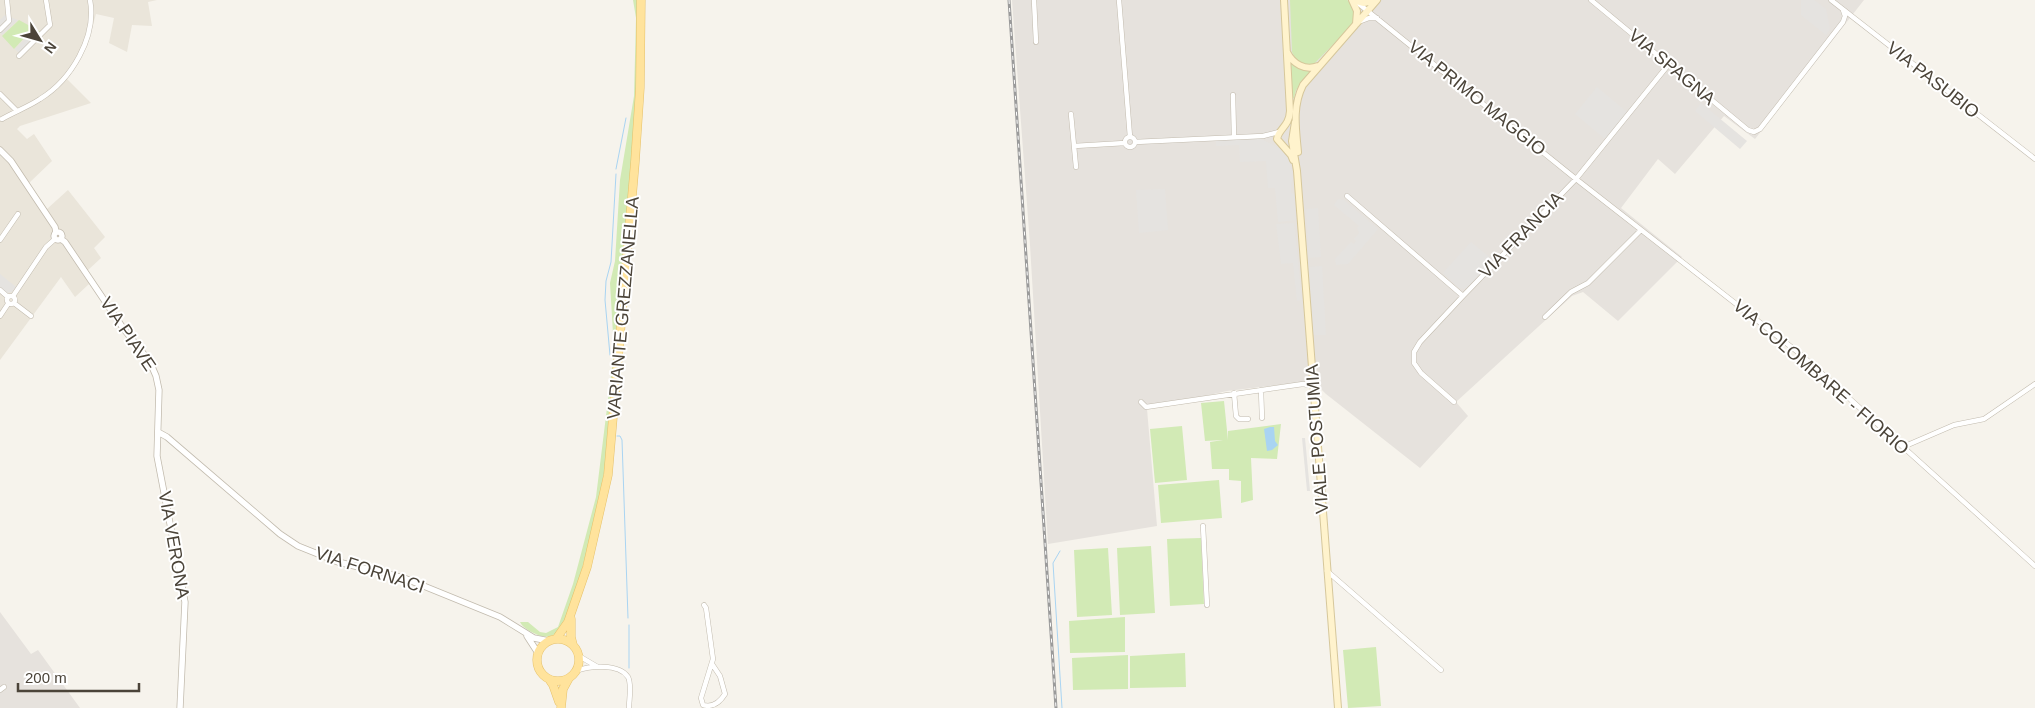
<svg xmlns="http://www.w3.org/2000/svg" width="2035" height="708" font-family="Arial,sans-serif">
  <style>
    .residential { fill: #eae5da }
    .industrial { fill: #e6e2dd }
    .green { fill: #d2eab5 }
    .parking { fill: #e5e3e0 }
    .water { fill: #a9d4f2 }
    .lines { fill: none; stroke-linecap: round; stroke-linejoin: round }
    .stream { stroke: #a9d4f2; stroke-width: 1 }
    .minor-casing { stroke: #c2bbae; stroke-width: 5.5 }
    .tertiary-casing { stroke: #c2bbae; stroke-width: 7 }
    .secondary-casing { stroke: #d6c79b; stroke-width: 8 }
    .primary-casing { stroke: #e6c16a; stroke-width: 9 }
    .minor { stroke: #fff; stroke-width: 4.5 }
    .tertiary { stroke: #fff; stroke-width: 5.5 }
    .secondary { stroke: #fff3cd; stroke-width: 6 }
    .primary { stroke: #ffe39c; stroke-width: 8 }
    .rail-casing { stroke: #9a9a9a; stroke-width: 3 }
    .rail { stroke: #fff; stroke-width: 1; stroke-dasharray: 4; stroke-linecap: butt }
    .labels { text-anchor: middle; stroke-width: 4; stroke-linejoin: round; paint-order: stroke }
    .street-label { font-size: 18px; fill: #4b4439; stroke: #fff }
  </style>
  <rect width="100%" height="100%" fill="#f6f3ec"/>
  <path class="residential" d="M 0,0 L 157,0 L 148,2 L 152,26 L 132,25 L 127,52 L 109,43 L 114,18 L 96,14 L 87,45 L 66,78 L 91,103 L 20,126 L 17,129 L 27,139 L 34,134 L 52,161 L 29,183 L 47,209 L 68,190 L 105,237 L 94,248 L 101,258 L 88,270 L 89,284 L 75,297 L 61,277 L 0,360 Z"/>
  <path class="industrial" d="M 1012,0 L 1864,0 L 1755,139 L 1724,116 L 1675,174 L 1658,159 L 1621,208 L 1682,257 L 1618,321 L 1583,292 L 1572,296 L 1456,402 L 1468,416 L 1420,468 L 1326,394 L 1317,385 L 1304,382 L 1227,391 L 1147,409 L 1157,526 L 1048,544 L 1030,245 Z
    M 0,612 L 31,654 L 38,650 L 80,708 L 0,708 Z"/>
  <path class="green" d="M 633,0 L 640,0 L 640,7 L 633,165 L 608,450 C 600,500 589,548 574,596 C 571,606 567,624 559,631 C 553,637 545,638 538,635 C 531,632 523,628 520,622 L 528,622 L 540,632 L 546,633 L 558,627 L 573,584 L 596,497 L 614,351 L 610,283 L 615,261 L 620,180 L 634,96 L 636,18 Z
    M 1290,0 L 1347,0 L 1350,2 L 1355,14 L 1352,25 L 1314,64 L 1301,64 L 1295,58 L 1292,52 Z
    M 19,20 L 41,32 L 33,40 L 27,35 L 14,49 L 2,36 Z
    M 1291,61 L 1312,69 L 1296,90 L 1294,98 L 1292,98 Z
    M 1224,401 L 1228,440 L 1228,431 L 1281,424 L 1277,459 L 1251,458 L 1253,500 L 1241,503 L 1241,481 L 1229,480 L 1229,469 L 1212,469 L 1210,442 L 1223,440 L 1205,441 L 1201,403 Z
    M 1182,426 L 1187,480 L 1155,483 L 1150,429 Z
    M 1219,480 L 1222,518 L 1161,523 L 1158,485 Z
    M 1201,538 L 1204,604 L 1170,606 L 1167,539 Z
    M 1151,546 L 1155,613 L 1120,615 L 1117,548 Z
    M 1108,548 L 1112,615 L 1077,617 L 1074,550 Z
    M 1125,617 L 1125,652 L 1070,653 L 1069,621 Z
    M 1376,647 L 1381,706 L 1348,708 L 1343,650 Z
    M 1185,653 L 1186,687 L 1130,688 L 1130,656 Z
    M 1128,655 L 1128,689 L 1073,690 L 1072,658 Z"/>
  <path class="parking" d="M 1801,0 L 1814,0 L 1826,9 L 1830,29 L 1826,35 L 1801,15 Z
    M 5,15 L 18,20 L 2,35 L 0,33 L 0,20 Z
    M 27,37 L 32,41 L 20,54 L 15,49 Z
    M 1597,87 L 1627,112 L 1605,139 L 1575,114 Z
    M 1701,103 L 1747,141 L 1740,149 L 1695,111 Z
    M 1261,139 L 1283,150 L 1290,159 L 1293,179 L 1291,183 L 1291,193 L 1294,194 L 1296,220 L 1278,222 L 1275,188 L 1268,188 L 1266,161 L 1240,162 L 1239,145 L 1216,146 L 1216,140 Z
    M 1165,189 L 1168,230 L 1139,233 L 1136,190 Z
    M 1338,199 L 1344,200 L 1378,229 L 1348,264 L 1336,265 L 1335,259 L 1351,242 L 1354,244 L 1356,241 L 1354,239 L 1359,233 L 1357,228 L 1359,226 L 1334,205 Z
    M 1318,208 L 1321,257 L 1309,258 L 1306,209 Z
    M 1294,223 L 1302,300 L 1297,301 L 1293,263 L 1281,264 L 1276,224 Z
    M 1471,242 L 1493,260 L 1468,287 L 1464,289 L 1459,288 L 1443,273 Z
    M 1322,266 L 1326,335 L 1313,335 L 1309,267 Z
    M 0,274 L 16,287 L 12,292 L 7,293 L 0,287 Z
    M 1302,438 L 1305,438 L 1310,491 L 1307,491 Z"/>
  <path class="water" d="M 1270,427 L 1274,427 L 1275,441 L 1278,445 L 1272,450 L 1267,451 L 1264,429 Z"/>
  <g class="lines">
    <path class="stream" d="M 616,169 L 626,118
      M 610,355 L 605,300 L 606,281 L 611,262 L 616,174
      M 617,436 L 620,436 L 622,440 L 628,618
      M 1060,551 L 1053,563 L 1062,708
      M 629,625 L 629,668"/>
    <g class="minor-casing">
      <path id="minor" d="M 1034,0 L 1036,42
        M 1119,0 L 1130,137
        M 1591,0 L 1748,130 L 1754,132 L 1760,129 L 1843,22 L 1845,16 L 1843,10
        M 1831,0 L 2035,159
        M 1359,4 L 1576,179 L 1799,353 L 2035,566
        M 1361,21 L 1369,18 L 1377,18
        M 0,30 L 9,21 L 7,0
        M 19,56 L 50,25 L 46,0
        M 0,94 L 17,111
        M 1233,95 L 1234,137
        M 1071,114 L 1076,167
        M 2,119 C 14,112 28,107 40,99 C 71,80 97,37 90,0
        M1125 142a5 5 0 1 1 10 0a5 5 0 1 1-10 0Z
        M 1135,142 L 1263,136 L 1279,132
        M 1074,146 L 1125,143
        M 1347,196 L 1463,296
        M 0,240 L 18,214
        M 0,290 L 8,297
        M7 300a4 4 0 1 1 8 0a4 4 0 1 1-8 0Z
        M 13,296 L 46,247 L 55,239
        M 14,303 L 31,316
        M 0,316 L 8,304
        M 1545,317 L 1571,292 L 1588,283 L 1641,230
        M 1261,390 L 1262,418
        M 1234,393 L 1236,416 L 1239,419 L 1248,419
        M 1141,402 L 1146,407 L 1303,384 L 1314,386
        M 1454,402 L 1421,373 L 1414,363 L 1414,352 L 1420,342 L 1463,296 L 1576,179 L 1669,64
        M 1903,447 L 1954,425 L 1984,419 L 2035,384
        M 1203,526 L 1207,605
        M 1327,571 L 1441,670
        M 704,605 L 706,608 L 713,659 L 701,698 L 703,705 C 713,708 720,702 725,694 L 720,676 L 712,664
        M 579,656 L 596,666
        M 576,671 C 589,666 619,663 628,677 C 632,684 629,700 629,708
        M 0,690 L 4,687"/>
    </g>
    <g class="tertiary-casing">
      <path id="tertiary" d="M 0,150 L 11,161 L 55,227 L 56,232
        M54 236a4 4 0 1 1 8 0a4 4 0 1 1-8 0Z
        M 61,239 L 65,242 L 123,328 L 150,362 L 156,376 L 159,390 L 157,456 L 185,602 L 180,708
        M 158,432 L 167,437 L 280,534 L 298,546 L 338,562 L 404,578 L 500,617 L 534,638 L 549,641
        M 527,636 L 538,653"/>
    </g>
    <g class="secondary-casing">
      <path id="secondary" d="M 1284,0 L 1290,111 C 1289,127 1279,128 1277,139 L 1291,155 L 1293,160
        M 1352,0 L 1357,11 L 1356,24
        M 1353,0 L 1364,3 L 1375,0
        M 1287,52 C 1293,64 1305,71 1318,66
        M 1295,122 L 1292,141 L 1297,171 L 1338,708
        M 1298,152 C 1296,129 1292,107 1303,85 L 1377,0"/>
    </g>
    <g class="primary-casing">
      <path id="primary" d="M 571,619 L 571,637 L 573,645
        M537 660a21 21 0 1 1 42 0a21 21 0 1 1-42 0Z
        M 556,639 L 568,622 L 587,567 L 608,475 L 635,162 L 640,88 L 641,0
        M 549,679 L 553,685 L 559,702
        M 561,708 L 563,689 L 569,678"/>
    </g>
    <use href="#minor" class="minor"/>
    <use href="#tertiary" class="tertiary"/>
    <use href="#secondary" class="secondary"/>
    <use href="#primary" class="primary"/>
    <g class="rail-casing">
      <path id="rail" d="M 1009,0 L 1056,708"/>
    </g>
    <use href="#rail" class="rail"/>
  </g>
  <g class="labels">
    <g class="street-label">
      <text transform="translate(1672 67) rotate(40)" y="6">VIA SPAGNA</text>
      <text transform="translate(1933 80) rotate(38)" y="6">VIA PASUBIO</text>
      <text transform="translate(1477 98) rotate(39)" y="6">VIA PRIMO MAGGIO</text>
      <text transform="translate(1521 235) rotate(-46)" y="6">VIA FRANCIA</text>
      <text transform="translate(623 308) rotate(-85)" y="6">VARIANTE GREZZANELLA</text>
      <text transform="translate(128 334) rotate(56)" y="6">VIA PIAVE</text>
      <text transform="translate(1821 377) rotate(41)" y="6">VIA COLOMBARE - FIORIO</text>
      <text transform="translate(1317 439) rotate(-94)" y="6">VIALE POSTUMIA</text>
      <text transform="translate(174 545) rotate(80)" y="6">VIA VERONA</text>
      <text transform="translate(370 570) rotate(18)" y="6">VIA FORNACI</text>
    </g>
  </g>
  <g transform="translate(40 40) rotate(127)" stroke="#ffffff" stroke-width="4" paint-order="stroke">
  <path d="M0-4L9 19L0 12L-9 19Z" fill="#4b4439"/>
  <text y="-8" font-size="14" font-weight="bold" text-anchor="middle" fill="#4b4439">N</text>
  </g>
  <path d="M18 683v8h121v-8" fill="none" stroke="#4b4439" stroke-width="2.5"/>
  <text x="25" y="683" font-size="15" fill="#4b4439" stroke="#ffffff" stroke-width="4" paint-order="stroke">200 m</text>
</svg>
